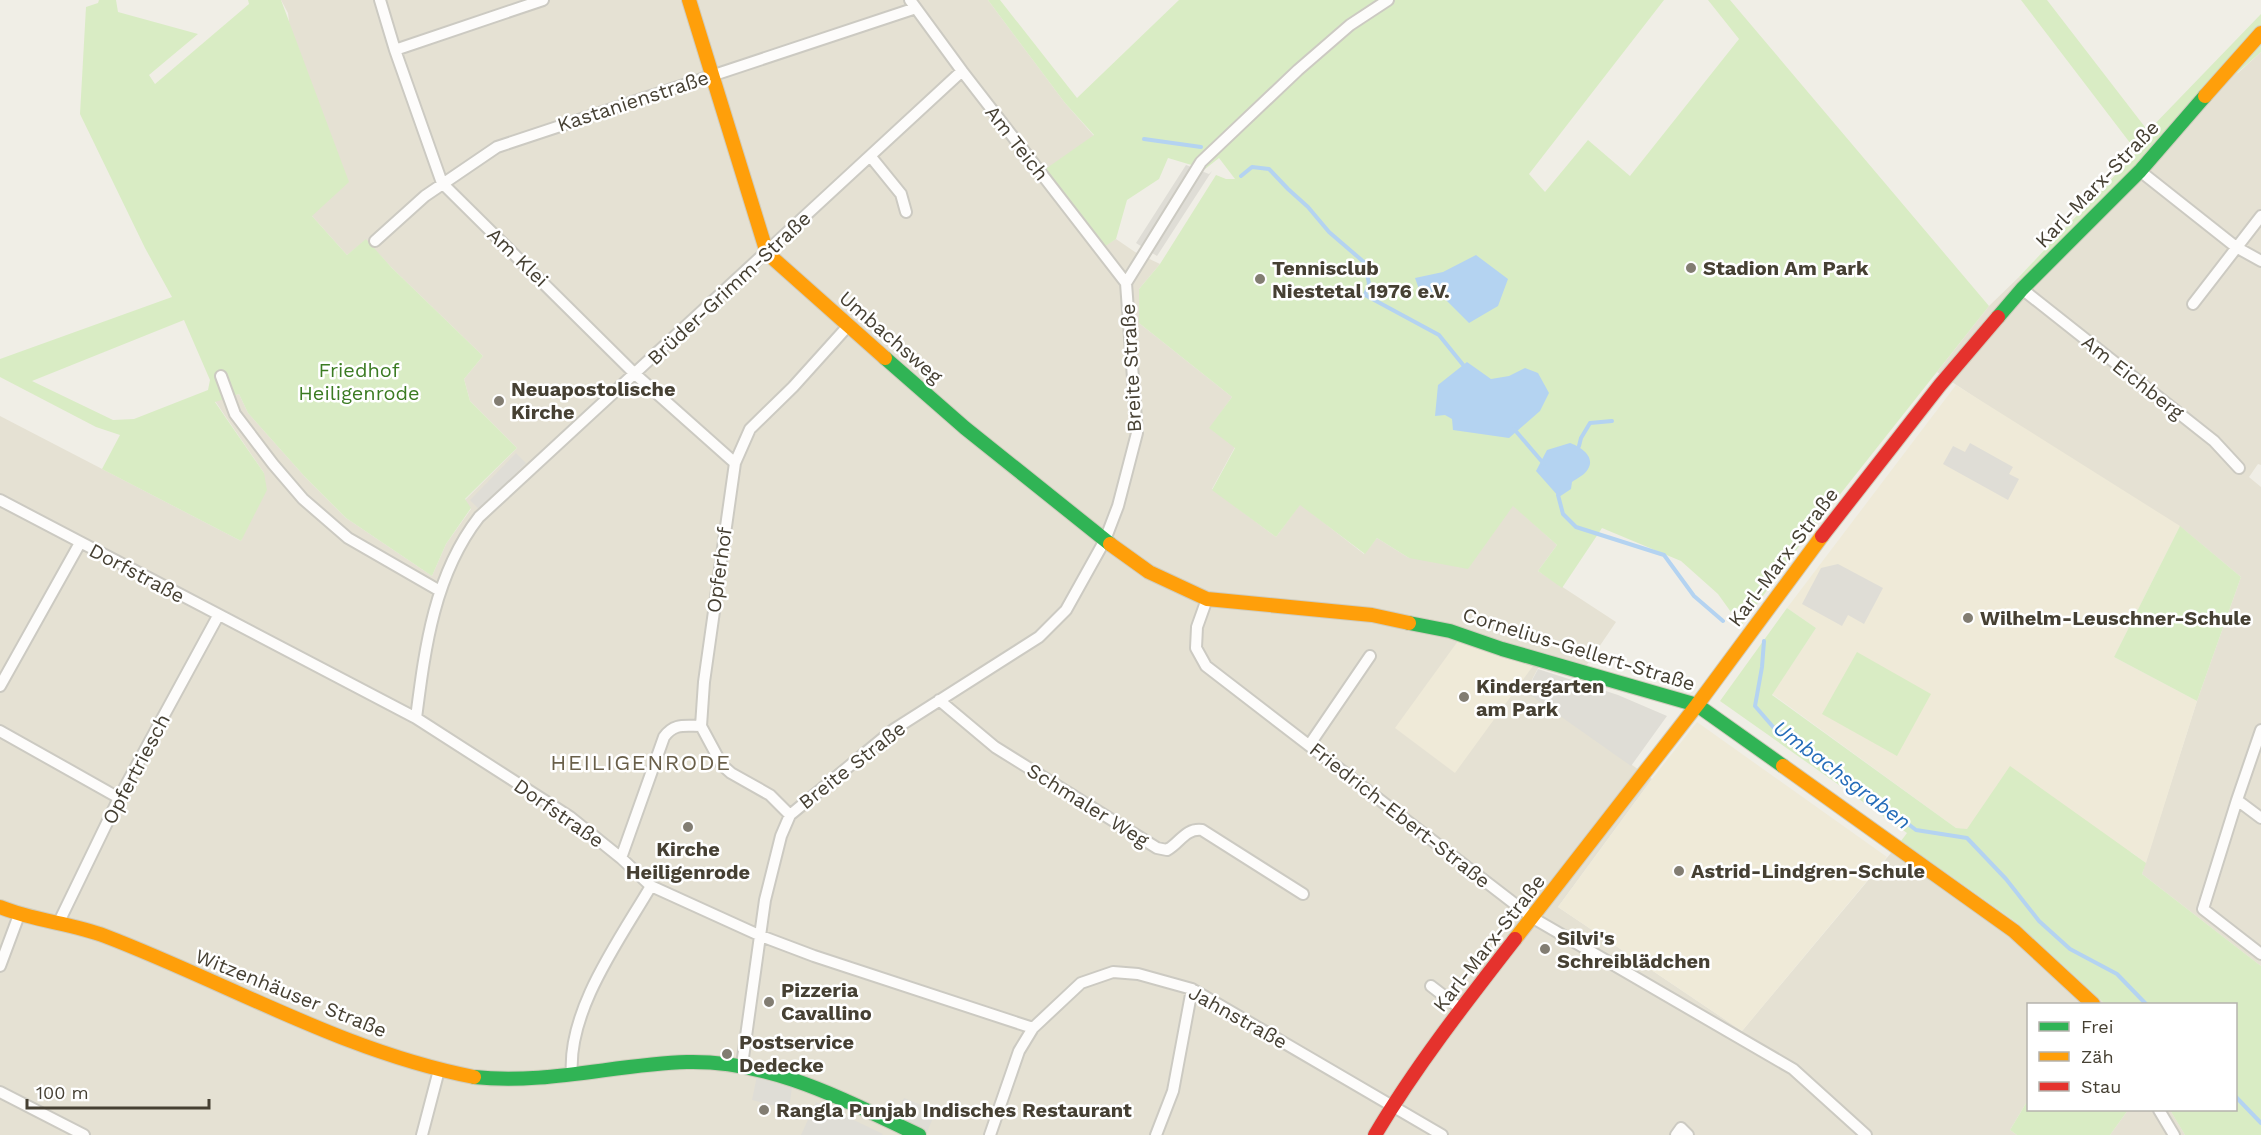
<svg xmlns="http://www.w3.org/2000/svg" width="2261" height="1135" font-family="'Work Sans',sans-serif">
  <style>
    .residential { fill: #e5e1d3 }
    .education { fill: #efead8 }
    .green { fill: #d9ecc4; fill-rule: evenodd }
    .parking { fill: #dfddd6 }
    .water { fill: #b4d3f1 }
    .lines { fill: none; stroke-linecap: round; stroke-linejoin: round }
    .stream { stroke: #b4d3f1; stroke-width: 4 }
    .street-casing { stroke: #cccac2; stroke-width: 14 }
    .fast-casing { stroke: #d0ccbd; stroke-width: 16 }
    .slow-casing { stroke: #d0ccbd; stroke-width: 16 }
    .jam-casing { stroke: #d0ccbd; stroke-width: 16 }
    .street { stroke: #fdfcfb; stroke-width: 10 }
    .fast { stroke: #30b455; stroke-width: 14 }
    .slow { stroke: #ff9f0a; stroke-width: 14 }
    .jam { stroke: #e5322d; stroke-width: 14 }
    .poi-dot { fill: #827d72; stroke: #fff; stroke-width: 2 }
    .labels { text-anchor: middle; stroke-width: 5; stroke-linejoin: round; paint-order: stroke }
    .street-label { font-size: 20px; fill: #464033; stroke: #fff }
    .poi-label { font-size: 20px; font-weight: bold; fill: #464033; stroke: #fff; text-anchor: start }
    .park-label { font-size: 20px; fill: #3b7b22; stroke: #fff }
    .water-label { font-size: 21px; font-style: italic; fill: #246cb9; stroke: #fff }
    .quarter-label { font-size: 22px; letter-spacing: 1.5px; fill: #695f49; stroke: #fff }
  </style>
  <rect width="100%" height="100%" fill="#f0eee6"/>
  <path class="residential" d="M 281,0 L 988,0 L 1065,103 L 1094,136 L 1045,170 L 1104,246 L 1116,239 L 1135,252 L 1160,264 L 1139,289 L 1139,323 L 1232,397 L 1210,428 L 1235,447 L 1212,489 L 1276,537 L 1300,504 L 1364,554 L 1377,538 L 1409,558 L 1513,505 L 1557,545 L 1538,571 L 1616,622 L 1584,669 L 1546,653 L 1526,691 L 1652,779 L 1558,907 L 1742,1031 L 1901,841 L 2016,922 L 2105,1004 L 2028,1004 L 2028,1100 L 2010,1130 L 2017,1135 L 0,1135 L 0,416 L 241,541 L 264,473 L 215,401 L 239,394 L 248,413 L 305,477 L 346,518 L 432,576 L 446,544 L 471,509 L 465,500 L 517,448 L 470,401 L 464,379 L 483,356 L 392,268 L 366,240 L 347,255 L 312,216 L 288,13 Z
    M 2261,52 L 2261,465 L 2258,464 L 2249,477 L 2261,487 L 2261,966 L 2142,874 L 2197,701 L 2241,577 L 2182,528 L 2003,416 L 1937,372 L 1989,306 L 2019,277 L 2025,282 L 2220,74 L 2238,73 Z
    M 2128,1110 L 2170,1110 L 2185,1135 L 2110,1135 Z"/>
  <path class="education" d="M 1956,385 L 2180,526 L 2114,657 L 2197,701 L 2146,863 L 2131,852 L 1956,828 L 1772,694 L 1816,628 L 1787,608 Z
    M 1458,641 L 1533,666 L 1455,773 L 1395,728 Z
    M 1697,722 L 1887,857 L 1742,1031 L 1558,907 L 1652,779 Z"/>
  <path class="green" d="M 99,0 L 116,0 L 118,12 L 198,34 L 149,75 L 155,84 L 249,4 L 248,0 L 281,0 L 349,182 L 312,216 L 347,255 L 366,239 L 392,268 L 483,356 L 464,379 L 470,401 L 517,448 L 465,499 L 471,508 L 446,544 L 432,576 L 346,518 L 305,477 L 248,413 L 239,394 L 215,402 L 264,473 L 267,490 L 241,541 L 102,469 L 120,435 L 96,427 L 0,377 L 0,359 L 172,297 L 145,248 L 80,114 L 86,7 L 98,3 ZM 184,320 L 210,380 L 208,390 L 134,419 L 113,420 L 32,381 Z
    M 988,0 L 1000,0 L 1077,98 L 1179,0 L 1664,0 L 1529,174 L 1545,192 L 1588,140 L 1630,176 L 1739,39 L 1708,0 L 1730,0 L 1989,306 L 1800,545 L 1741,626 L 1718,594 L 1681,561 L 1602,528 L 1562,588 L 1538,571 L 1557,545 L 1513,506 L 1468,569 L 1409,558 L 1377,538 L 1365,554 L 1300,505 L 1276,537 L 1212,490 L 1235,448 L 1209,428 L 1232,397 L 1139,323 L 1139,289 L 1160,264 L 1216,175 L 1226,179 L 1235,179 L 1219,158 L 1205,169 L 1168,158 L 1159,179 L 1127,200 L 1116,239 L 1104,247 L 1044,170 L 1094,135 L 1065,103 Z
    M 2021,0 L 2047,0 L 2148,131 L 2261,14 L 2261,52 L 2237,73 L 2219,75 L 2139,163 L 2025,282 L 2019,277 L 2137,152 Z
    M 2180,526 L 2241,577 L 2197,701 L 2114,657 Z
    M 1787,608 L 1816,628 L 1772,695 L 1956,828 L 1967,829 L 2010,766 L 2146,863 L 2142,874 L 2261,966 L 2261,1135 L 2185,1135 L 2170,1110 L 2236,1110 L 2236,1004 L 2105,1004 L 2016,922 L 1901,841 L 1907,833 L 1720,701 Z
    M 1857,652 L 1931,694 L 1897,756 L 1822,714 Z
    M 2028,1100 L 2028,1110 L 2128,1110 L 2110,1135 L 2017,1135 L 2010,1130 Z"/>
  <path class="parking" d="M 1186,165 L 1209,174 L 1212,171 L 1157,256 L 1136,243 Z
    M 1970,443 L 2013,467 L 2009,474 L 2019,479 L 2008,500 L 1943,464 L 1953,446 L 1965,452 Z
    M 516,453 L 526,463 L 480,510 L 470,500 Z
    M 1838,564 L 1883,588 L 1864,624 L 1848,615 L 1842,626 L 1802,604 L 1821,568 Z
    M 1538,669 L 1618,695 L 1667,716 L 1631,766 L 1526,692 Z
    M 757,1076 L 792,1087 L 789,1109 L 752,1100 Z
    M 904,1098 L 936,1111 L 927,1132 L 896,1115 Z
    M 816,1102 L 883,1134 L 882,1135 L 801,1135 Z"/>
  <path class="water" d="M 1476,255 L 1508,279 L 1498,306 L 1469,323 L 1440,294 L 1420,292 L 1415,278 L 1443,272 Z
    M 1467,362 L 1491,379 L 1509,376 L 1525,368 L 1538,373 L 1549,393 L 1540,411 L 1509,438 L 1453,430 L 1452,419 L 1445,415 L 1435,416 L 1438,385 Z
    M 1570,443 C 1579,446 1596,456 1588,469 C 1585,475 1577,478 1572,482 L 1571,489 L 1559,497 L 1536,471 L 1547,450 Z"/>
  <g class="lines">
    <path class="stream" d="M 1144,139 L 1201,147
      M 1241,176 L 1252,167 L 1269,169 L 1288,189 L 1308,207 L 1329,232 L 1365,263 L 1369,284 L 1365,295 L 1439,335 L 1464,366
      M 1514,429 L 1544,464
      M 1579,446 L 1581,438 L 1590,423 L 1612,421
      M 1558,495 L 1563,514 L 1576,527 L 1664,555 L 1694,596 L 1723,621
      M 1764,641 L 1762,667 L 1755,706 L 1774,728 L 1806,746 L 1916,830 L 1967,838 L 2006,879 L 2039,921 L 2070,949 L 2117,974 L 2146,1004
      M 2236,1097 L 2261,1123"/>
    <g class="street-casing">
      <path id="street" d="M 380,0 L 395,50 L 442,183 L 635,374 L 735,463
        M 910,0 L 962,71 L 1126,283
        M 395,50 L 543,0
        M 871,157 L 901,194 L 906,212
        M 2140,171 L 2236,247 L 2261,261
        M 375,241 L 425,196 L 497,147 L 916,8
        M 2022,289 L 2214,441 L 2239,468
        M 2193,304 L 2261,216
        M 221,376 L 235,414 L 273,464 L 303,499 L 348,538 L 440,591
        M 0,500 L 416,718 L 570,817 L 621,858 L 651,886 L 761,936 L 814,956 L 1033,1028
        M 1207,599 L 1197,627 L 1196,648 L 1206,666 L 1533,918 L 1793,1069 L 1866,1135
        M 0,686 L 80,543
        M 939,700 L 995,747 L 1157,848 L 1167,850 C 1180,843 1185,828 1202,830 L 1303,894
        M 416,718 C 425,648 434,575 479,517 L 962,71
        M 2261,730 L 2237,800 L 2203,909 L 2261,954
        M 0,731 L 119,798
        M 1310,744 L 1370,656
        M 2237,800 L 2261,818
        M 790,815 L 770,795 L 731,773 L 722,765 L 701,726 L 704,682 L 735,463 L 750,429 L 793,387 L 848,326
        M 621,858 L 664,737 C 674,723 684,726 701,726
        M 58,924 L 119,798 L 218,616
        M 0,966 L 19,915
        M 1431,986 L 1461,1009
        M 742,1065 L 765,900 L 781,836 L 790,815 L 893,730 L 1039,637 L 1066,610 L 1105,540 L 1118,506 L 1137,433 L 1126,283 L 1201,162 L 1298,70 L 1350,25 L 1388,0
        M 572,1074 C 567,1011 620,939 651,886
        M 0,1092 L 84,1135
        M 2159,1110 L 2174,1135
        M 422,1135 L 439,1070
        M 990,1135 L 1019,1051 L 1033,1028 L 1081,983 L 1113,972 L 1138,974 L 1192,989 L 1442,1135
        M 1156,1135 L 1173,1091 L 1192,989
        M 1676,1135 L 1681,1128 L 1688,1135"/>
    </g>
    <g class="fast-casing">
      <path id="fast" d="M 1998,317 L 2022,289 L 2140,171 L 2205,96
        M 885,358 L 965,428 L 1110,544
        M 1409,623 L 1450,631 L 1502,649 L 1697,705 L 1783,766
        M 474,1077 C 546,1085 616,1064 687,1062 C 772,1060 844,1100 919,1135"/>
    </g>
    <g class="slow-casing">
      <path id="slow" d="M 689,0 L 767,253 L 885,358
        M 2205,96 L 2261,33
        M 1110,544 L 1149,572 L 1207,599 L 1372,615 L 1409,623
        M 1783,766 L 2014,931 L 2093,1004
        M 0,907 C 34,921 71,923 105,936 C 228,983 344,1052 474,1077
        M 1515,939 L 1697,705 L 1822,536"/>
    </g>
    <g class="jam-casing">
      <path id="jam" d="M 1822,536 L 1940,385 L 1998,317
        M 1375,1135 C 1416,1066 1466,1002 1515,939"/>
    </g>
    <use href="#street" class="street"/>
    <use href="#fast" class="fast"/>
    <use href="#slow" class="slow"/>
    <use href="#jam" class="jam"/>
  </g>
  <g class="poi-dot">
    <circle cx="1691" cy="268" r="6"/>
    <circle cx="1260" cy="279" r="6"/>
    <circle cx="499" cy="401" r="6"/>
    <circle cx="1968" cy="618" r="6"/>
    <circle cx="1464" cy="697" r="6"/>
    <circle cx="688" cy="827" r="6"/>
    <circle cx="1679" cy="871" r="6"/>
    <circle cx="1545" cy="949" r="6"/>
    <circle cx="769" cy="1002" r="6"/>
    <circle cx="727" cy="1054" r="6"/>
    <circle cx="764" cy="1110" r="6"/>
  </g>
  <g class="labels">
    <g class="street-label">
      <text transform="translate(633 101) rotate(-18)" y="7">Kastanienstraße</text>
      <text transform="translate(1017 143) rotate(52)" y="7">Am Teich</text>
      <text transform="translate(2097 184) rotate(-46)" y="7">Karl-Marx-Straße</text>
      <text transform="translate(518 257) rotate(44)" y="7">Am Klei</text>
      <text transform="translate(729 288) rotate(-43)" y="7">Brüder-Grimm-Straße</text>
      <text transform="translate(891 337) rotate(41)" y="7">Umbachsweg</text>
      <text transform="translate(1131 368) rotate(-93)" y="7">Breite Straße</text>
      <text transform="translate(2133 377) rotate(38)" y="7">Am Eichberg</text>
      <text transform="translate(1783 557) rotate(-53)" y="7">Karl-Marx-Straße</text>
      <text transform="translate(719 570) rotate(-82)" y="7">Opferhof</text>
      <text transform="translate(137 573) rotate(28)" y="7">Dorfstraße</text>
      <text transform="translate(1579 649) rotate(17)" y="7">Cornelius-Gellert-Straße</text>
      <text transform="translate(852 765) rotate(-38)" y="7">Breite Straße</text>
      <text transform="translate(136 769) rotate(-62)" y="7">Opfertriesch</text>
      <text transform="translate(1088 805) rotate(32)" y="7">Schmaler Weg</text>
      <text transform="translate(559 813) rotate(35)" y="7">Dorfstraße</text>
      <text transform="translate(1400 815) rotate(38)" y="7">Friedrich-Ebert-Straße</text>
      <text transform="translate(1489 943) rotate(-52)" y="7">Karl-Marx-Straße</text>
      <text transform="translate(291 993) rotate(22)" y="7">Witzenhäuser Straße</text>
      <text transform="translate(1238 1017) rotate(29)" y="7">Jahnstraße</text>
    </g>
    <g class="poi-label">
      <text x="1272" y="275">Tennisclub<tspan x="1272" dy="23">Niestetal 1976 e.V.</tspan></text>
      <text x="1703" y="275">Stadion Am Park</text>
      <text x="511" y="396">Neuapostolische<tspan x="511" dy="23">Kirche</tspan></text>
      <text x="1980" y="625">Wilhelm-Leuschner-Schule</text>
      <text x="1476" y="693">Kindergarten<tspan x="1476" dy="23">am Park</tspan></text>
      <text x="688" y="856" text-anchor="middle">Kirche<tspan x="688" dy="23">Heiligenrode</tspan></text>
      <text x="1691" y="878">Astrid-Lindgren-Schule</text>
      <text x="1557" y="945">Silvi's<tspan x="1557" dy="23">Schreiblädchen</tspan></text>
      <text x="781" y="997">Pizzeria<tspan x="781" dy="23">Cavallino</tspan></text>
      <text x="739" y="1049">Postservice<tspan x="739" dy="23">Dedecke</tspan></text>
      <text x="776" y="1117">Rangla Punjab Indisches Restaurant</text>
    </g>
    <g class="park-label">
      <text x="359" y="377">Friedhof<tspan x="359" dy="23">Heiligenrode</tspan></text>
    </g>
    <g class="water-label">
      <text transform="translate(1842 775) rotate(37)" y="7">Umbachsgraben</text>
    </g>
    <g class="quarter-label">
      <text x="641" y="770">HEILIGENRODE</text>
    </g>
  </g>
  <rect x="2027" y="1003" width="210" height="108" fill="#ffffff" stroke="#b5b3ad" stroke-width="1.5"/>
  <rect x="2039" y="1022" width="30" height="9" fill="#30b455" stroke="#b5b3ad" stroke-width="1.5"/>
  <text x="2081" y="1033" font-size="18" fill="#464033">Frei</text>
  <rect x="2039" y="1052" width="30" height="9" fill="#ff9f0a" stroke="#b5b3ad" stroke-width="1.5"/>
  <text x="2081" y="1063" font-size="18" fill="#464033">Zäh</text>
  <rect x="2039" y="1082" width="30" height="9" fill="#e5322d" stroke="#b5b3ad" stroke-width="1.5"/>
  <text x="2081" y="1093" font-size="18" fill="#464033">Stau</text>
  <path d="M27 1099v9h182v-9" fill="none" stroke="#464033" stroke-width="3"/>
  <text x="36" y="1099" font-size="18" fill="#464033" stroke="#ffffff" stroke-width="4.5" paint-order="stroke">100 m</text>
</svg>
